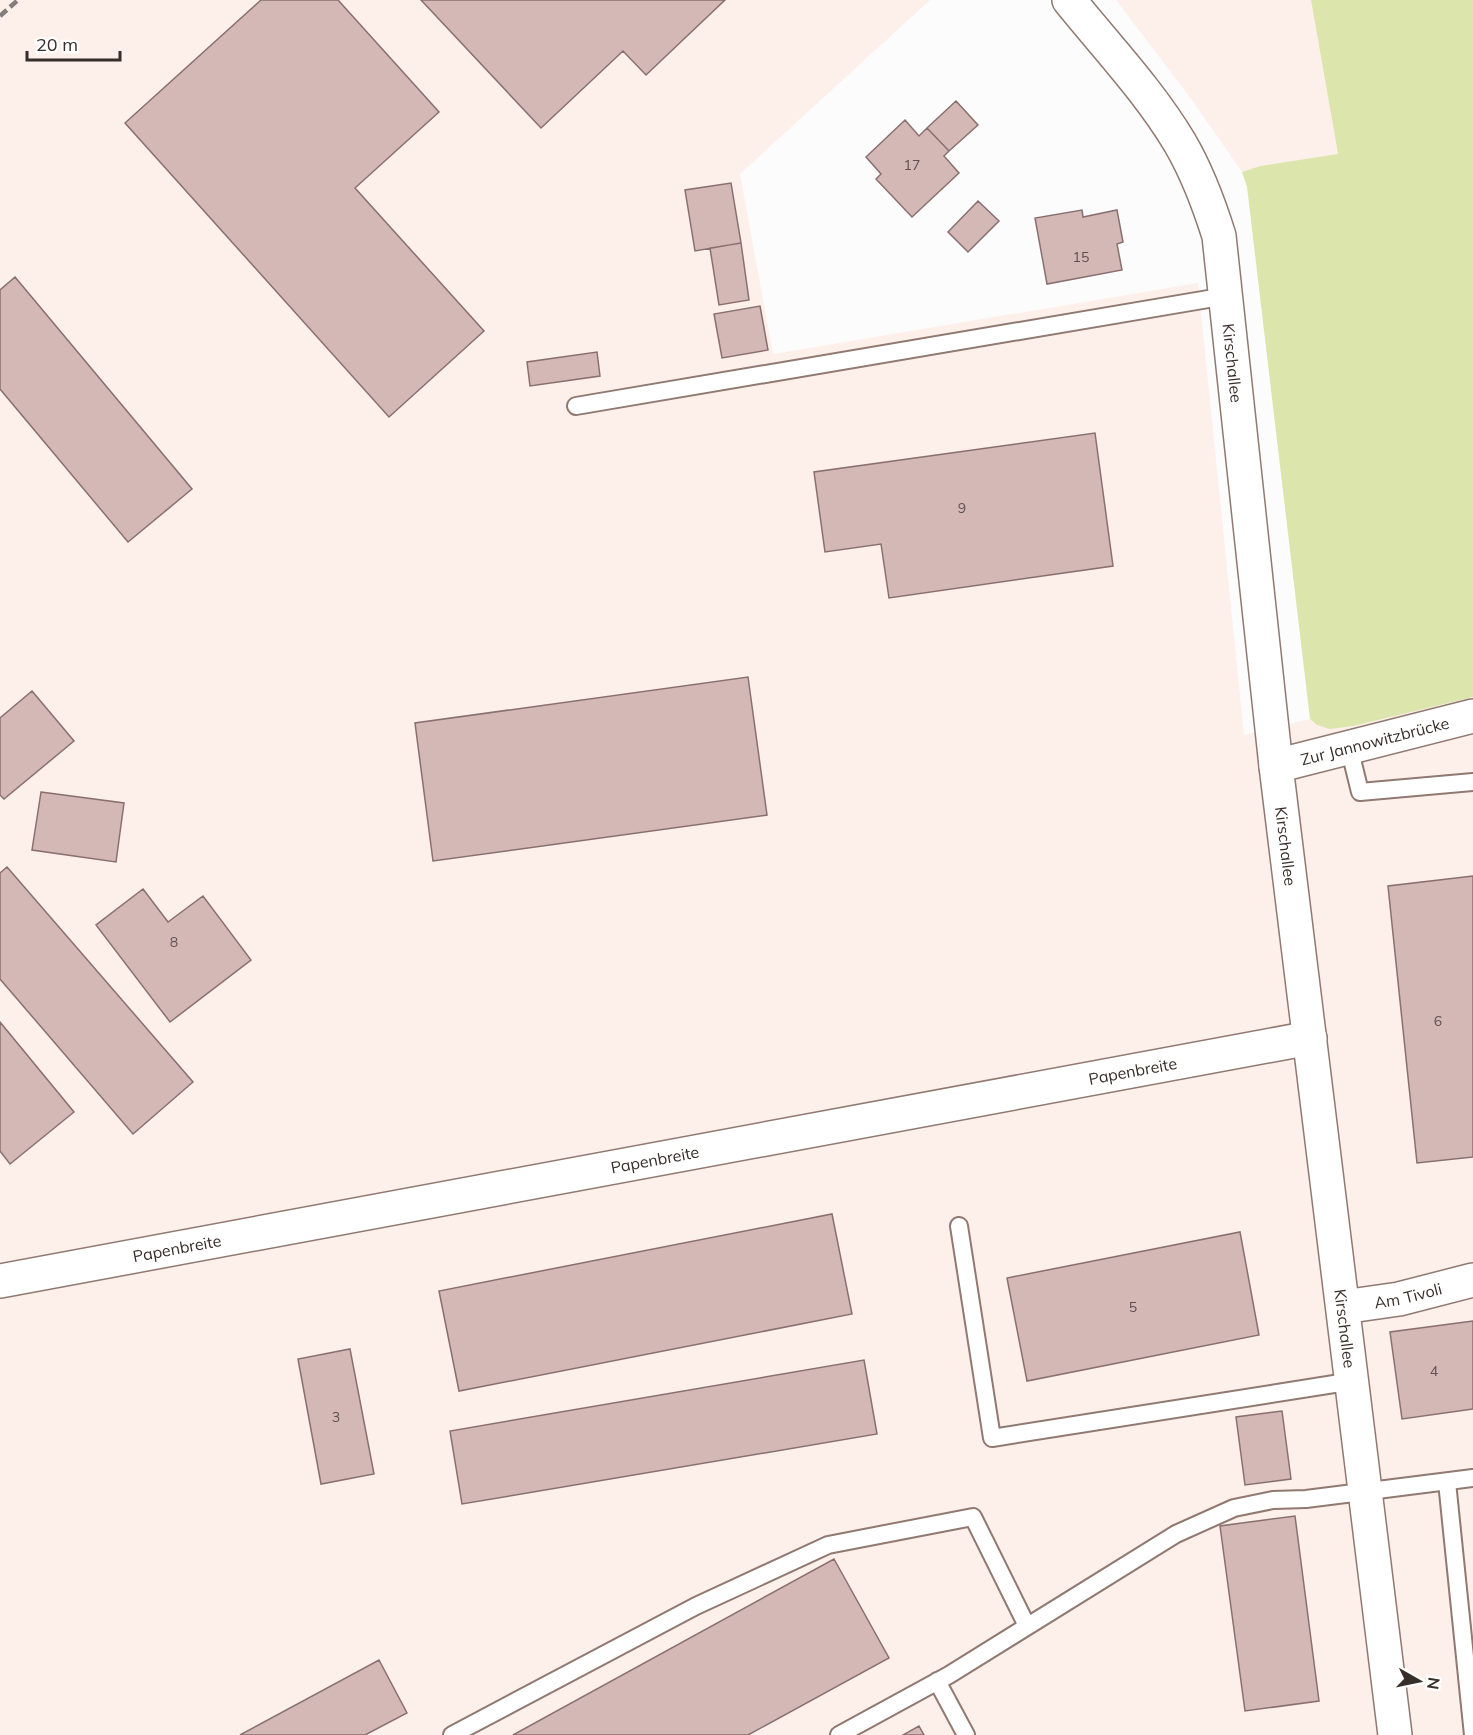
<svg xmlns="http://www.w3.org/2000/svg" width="1473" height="1735" font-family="Mulish,sans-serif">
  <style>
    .built { fill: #fdefea }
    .green { fill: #dce5ac }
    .building { fill: #d3b8b6; stroke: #89706f; stroke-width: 1.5 }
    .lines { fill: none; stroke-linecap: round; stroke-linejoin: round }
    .lane-casing { stroke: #907970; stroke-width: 20 }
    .street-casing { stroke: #907970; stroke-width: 36 }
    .lane { stroke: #fff; stroke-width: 16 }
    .street { stroke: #fff; stroke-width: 33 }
    .rail { stroke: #837d7b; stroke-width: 4.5; stroke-dasharray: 9 4.5; stroke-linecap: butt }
    .labels { text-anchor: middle; stroke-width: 4.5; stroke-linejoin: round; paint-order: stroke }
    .number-label { font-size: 14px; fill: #5e504c }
    .street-label { font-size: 16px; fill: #372d29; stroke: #fff }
  </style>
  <rect width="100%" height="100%" fill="#fcfcfc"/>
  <path class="built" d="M 0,0 L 930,0 L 740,174 L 773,354 L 1198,283 L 1244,735 L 1310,719 L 1317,725 L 1473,697 L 1473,1735 L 0,1735 Z
    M 1116,0 L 1311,0 L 1338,155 L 1260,166 L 1242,172 L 1192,100 Z"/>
  <path class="green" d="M 1311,0 L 1473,0 L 1473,697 L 1353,726 L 1330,729 L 1317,725 L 1310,719 L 1247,187 L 1242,172 L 1260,166 L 1338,154 Z"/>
  <path class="building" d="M 261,0 L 338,0 L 439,112 L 355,188 L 484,331 L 389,417 L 125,123 Z
    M 421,0 L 725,0 L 646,75 L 623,51 L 541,128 Z
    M 956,101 L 978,125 L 949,151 L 927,128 Z
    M 905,120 L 919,136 L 927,128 L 949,151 L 944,156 L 959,173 L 912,217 L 876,179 L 881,174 L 866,157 Z
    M 731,183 L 741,243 L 695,251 L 685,190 Z
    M 978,201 L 999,221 L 968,252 L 948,232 Z
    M 1082,210 L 1083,217 L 1117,210 L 1123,242 L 1117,244 L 1122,270 L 1047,284 L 1035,218 Z
    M 741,243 L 749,300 L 719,305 L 710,248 Z
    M 15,277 L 192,489 L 128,542 L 0,389 L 0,290 Z
    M 760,306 L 768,350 L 722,358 L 714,314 Z
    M 597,352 L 600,376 L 530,386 L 527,362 Z
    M 1095,433 L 1113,566 L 889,598 L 881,544 L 825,552 L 814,472 Z
    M 748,677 L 767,815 L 433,861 L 415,723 Z
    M 32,691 L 74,741 L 4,799 L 0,795 L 0,718 Z
    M 41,792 L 124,803 L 116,862 L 32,850 Z
    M 7,867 L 193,1082 L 133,1134 L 0,979 L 0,873 Z
    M 1473,876 L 1473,1157 L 1417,1163 L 1388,886 Z
    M 143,889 L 168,922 L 203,896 L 251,960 L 170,1022 L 96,925 Z
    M 0,1022 L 74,1112 L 10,1164 L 0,1151 Z
    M 832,1214 L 852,1314 L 459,1391 L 439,1291 Z
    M 1240,1232 L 1259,1335 L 1027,1381 L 1007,1278 Z
    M 1473,1321 L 1473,1409 L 1402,1419 L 1390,1332 Z
    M 350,1349 L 374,1474 L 321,1484 L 298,1359 Z
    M 864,1360 L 877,1434 L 462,1504 L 450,1431 Z
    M 1282,1411 L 1291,1479 L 1245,1485 L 1236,1417 Z
    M 1295,1516 L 1319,1701 L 1245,1711 L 1220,1526 Z
    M 834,1559 L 889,1658 L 748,1735 L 513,1735 Z
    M 379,1660 L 407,1713 L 365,1735 L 240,1735 Z
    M 919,1726 L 924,1735 L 903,1735 Z"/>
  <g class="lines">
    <g class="lane-casing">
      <path id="lane" d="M 576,406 L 1226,296
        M 1349,747 L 1360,792 L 1473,782
        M 959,1226 L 992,1438 L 1353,1381
        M 1447,1482 L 1473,1735
        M 937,1681 L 966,1735
        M 452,1735 L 696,1606 L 828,1545 L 973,1517 L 1027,1626
        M 839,1735 L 949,1675 L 1176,1534 L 1234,1508 L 1273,1500 L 1306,1499 L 1473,1478"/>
    </g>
    <g class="street-casing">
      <g id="street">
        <path id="s1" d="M 1069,0 C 1106,46 1149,91 1180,143 C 1197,172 1209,204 1219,236 L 1276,766 L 1395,1735"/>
        <path id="s2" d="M 1276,766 L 1473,716"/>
        <path id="s3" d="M 0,1281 L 1310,1038"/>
        <path id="s4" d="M 1343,1307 L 1399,1299 L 1473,1280"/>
      </g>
    </g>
    <use href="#lane" class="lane"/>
    <use href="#street" class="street"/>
    <path class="rail" d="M 0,16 L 18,0"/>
  </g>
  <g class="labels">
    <g class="number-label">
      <text x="912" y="170">17</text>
      <text x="1081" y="262">15</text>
      <text x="962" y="513">9</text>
      <text x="174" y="947">8</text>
      <text x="1438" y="1026">6</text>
      <text x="1133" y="1312">5</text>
      <text x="1434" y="1376">4</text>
      <text x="336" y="1422">3</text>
    </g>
    <g class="street-label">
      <text dy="6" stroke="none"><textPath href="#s1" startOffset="410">Kirschallee</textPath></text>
      <text dy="6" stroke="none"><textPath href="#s2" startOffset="102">Zur Jannowitzbrücke</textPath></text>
      <text dy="6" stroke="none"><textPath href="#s1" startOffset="896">Kirschallee</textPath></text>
      <text dy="6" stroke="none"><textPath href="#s3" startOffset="1152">Papenbreite</textPath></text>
      <text dy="6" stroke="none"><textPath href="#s3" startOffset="666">Papenbreite</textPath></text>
      <text dy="6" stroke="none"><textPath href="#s3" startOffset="180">Papenbreite</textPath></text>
      <text dy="6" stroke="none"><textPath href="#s4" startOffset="66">Am Tivoli</textPath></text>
      <text dy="6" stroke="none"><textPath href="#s1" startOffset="1382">Kirschallee</textPath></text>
    </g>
  </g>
  <g transform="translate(1419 1681) rotate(99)" stroke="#ffffff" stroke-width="4.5" paint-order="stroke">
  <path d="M0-4.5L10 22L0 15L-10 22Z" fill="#372d29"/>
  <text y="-9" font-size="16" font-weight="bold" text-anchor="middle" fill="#372d29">N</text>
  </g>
  <path d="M27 51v9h93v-9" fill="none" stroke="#372d29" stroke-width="3"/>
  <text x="36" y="51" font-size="18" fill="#372d29" stroke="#ffffff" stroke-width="4.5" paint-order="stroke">20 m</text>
</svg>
